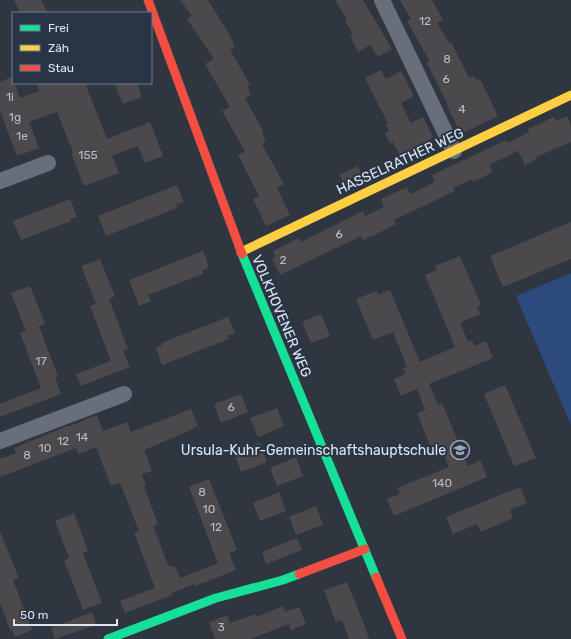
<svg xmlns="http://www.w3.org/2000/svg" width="571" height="639" font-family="Rubik,sans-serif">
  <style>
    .green { fill: #2c4b7c }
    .building { fill: #4b494c }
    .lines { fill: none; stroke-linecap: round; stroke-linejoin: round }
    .street { stroke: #686f7a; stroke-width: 16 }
    .fast { stroke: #16e098; stroke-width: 9 }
    .slow { stroke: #ffcf43; stroke-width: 9 }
    .jam { stroke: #f24e42; stroke-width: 9 }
    .labels { text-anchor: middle; stroke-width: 4; stroke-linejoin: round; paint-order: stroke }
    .number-label { font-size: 12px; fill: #b8bec7 }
    .street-label { font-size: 14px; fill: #dde5f0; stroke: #293547 }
    .poi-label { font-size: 14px; fill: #dde5f0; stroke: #293547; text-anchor: end }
  </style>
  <rect width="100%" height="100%" fill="#303640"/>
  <path class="green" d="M 571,273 L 571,425 L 516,296 Z"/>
  <path class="building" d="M 14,0 L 41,0 L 48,13 L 20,13 Z
    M 180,0 L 208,0 L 229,34 L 235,47 L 230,50 L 250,84 L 247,86 L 251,95 L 245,98 L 261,127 L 263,133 L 262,133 L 266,142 L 262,144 L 284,184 L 277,188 L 290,215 L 266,226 L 253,199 L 259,196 L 238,155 L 245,151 L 222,111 L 230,107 L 205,64 L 214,59 L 187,19 L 192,16 Z
    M 335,0 L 363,0 L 392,49 L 378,57 L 370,45 L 358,52 L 350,36 L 353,34 L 345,21 L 347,20 Z
    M 400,0 L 432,0 L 443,20 L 437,23 L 449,43 L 451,42 L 469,78 L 474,76 L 477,81 L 480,79 L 498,116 L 461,134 L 447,105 L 448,105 L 427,63 L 430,62 L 407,21 L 411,19 Z
    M 381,70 L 386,79 L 401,71 L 414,96 L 401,103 L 411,123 L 423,117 L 433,137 L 430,139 L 433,143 L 424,148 L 425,149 L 402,161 L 393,142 L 390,143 L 385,133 L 389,131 L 385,124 L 388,123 L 365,78 Z
    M 12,77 L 20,98 L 39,91 L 36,83 L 85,83 L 107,139 L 150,122 L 163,156 L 145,163 L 138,146 L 112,156 L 119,173 L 84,186 L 71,153 L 73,152 L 57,112 L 29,122 L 39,148 L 17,156 L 0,111 L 0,82 Z
    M 114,83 L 137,83 L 142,97 L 123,104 Z
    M 567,116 L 571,126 L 571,142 L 536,157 L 537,159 L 525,165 L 518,151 L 489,165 L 493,172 L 473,182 L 472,179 L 453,188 L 455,191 L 394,220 L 396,224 L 375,235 L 363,240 L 361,236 L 280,275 L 272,259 L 276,257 L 273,251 L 299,238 L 301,242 L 363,211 L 365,216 L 384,207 L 381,199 L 407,187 L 410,194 L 435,182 L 432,175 L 506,140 L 508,143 L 529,132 L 528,129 L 554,117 L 556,121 Z
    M 358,166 L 364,179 L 346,187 L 340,175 Z
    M 177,185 L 184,202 L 176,204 L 177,208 L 106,236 L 98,216 Z
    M 70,199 L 77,217 L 70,219 L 71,221 L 21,240 L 13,221 Z
    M 571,222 L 571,259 L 503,287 L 490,256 Z
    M 203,251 L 209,267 L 202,270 L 203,274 L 148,295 L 151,301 L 139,306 L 129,280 Z
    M 460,256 L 481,305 L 477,307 L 480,314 L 460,323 L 468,342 L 472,340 L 474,346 L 486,341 L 493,358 L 429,384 L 438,405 L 442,403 L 457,439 L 453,441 L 461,462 L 465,460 L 468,466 L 480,460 L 487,477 L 394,516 L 387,499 L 400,494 L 397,488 L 449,467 L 441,447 L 432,450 L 417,413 L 425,410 L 417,389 L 401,396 L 394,379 L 406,374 L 403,368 L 407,367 L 393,332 L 373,340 L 356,299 L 377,291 L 378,295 L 390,290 L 420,362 L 455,347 L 425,275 L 437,270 L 435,266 Z
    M 100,259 L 115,296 L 109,299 L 128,349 L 123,351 L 130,367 L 81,386 L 76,374 L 111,361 L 90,306 L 96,304 L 81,266 Z
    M 30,286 L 45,324 L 39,326 L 58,376 L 55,377 L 61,394 L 0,417 L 0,404 L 41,388 L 20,333 L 26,331 L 11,293 Z
    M 321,314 L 330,336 L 311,343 L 302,322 Z
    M 228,317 L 235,333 L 227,336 L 229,339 L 162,365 L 156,348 L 162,345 L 161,343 Z
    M 505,385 L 536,458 L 514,466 L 484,394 Z
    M 241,394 L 248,412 L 221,423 L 214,404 Z
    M 277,408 L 284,426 L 258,437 L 250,418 Z
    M 191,409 L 198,426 L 191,429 L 191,430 L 144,450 L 152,471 L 142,474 L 146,486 L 144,487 L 158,524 L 153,526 L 168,565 L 176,568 L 180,578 L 218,563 L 189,487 L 209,479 L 237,550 L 229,553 L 236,570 L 195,586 L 194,584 L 172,593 L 172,595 L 125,613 L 120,601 L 155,588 L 134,533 L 139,531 L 120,483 L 111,486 L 96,447 L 78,454 L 76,448 L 0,477 L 0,459 L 16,453 L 14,448 L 67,426 L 70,426 L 85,420 L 85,419 L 97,415 L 103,431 L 127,422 L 131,432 Z
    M 260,443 L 267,462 L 241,472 L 234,453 Z
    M 296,457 L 303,476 L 277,486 L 270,468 Z
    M 520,487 L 527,503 L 510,510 L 513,518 L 481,532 L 477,524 L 453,534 L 446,517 Z
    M 279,492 L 286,511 L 260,521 L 253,503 Z
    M 316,506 L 323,525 L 296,535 L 289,517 Z
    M 74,513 L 88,551 L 83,553 L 102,603 L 83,610 L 64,560 L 69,558 L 55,521 Z
    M 0,532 L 19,578 L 13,580 L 32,630 L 15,637 L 12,630 L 10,630 L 0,603 Z
    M 297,538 L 302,550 L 266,564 L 262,552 Z
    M 347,582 L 364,624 L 369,639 L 349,639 L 342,620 L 336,622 L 324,590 Z
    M 283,606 L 285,612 L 299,607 L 306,624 L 291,630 L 289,624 L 250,639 L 215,639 L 209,622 L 227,615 L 230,623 L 256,614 L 257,617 Z
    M 92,612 L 96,625 L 55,639 L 51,628 Z"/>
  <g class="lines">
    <path class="street" d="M 382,0 L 454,151
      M 0,181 L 48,163
      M 0,441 L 124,394"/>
    <path class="fast" d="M 242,254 L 376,577
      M 108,639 L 216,598 L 283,580 L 299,574"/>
    <path class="slow" d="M 241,252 L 571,95"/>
    <path class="jam" d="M 148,0 L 242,254
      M 299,574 L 365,549
      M 376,577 L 402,639"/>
  </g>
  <defs>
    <g id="school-ring" transform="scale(1)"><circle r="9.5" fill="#293547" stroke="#a0a8b2" stroke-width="1.5"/><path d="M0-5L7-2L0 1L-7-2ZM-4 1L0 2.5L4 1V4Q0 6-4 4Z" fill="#a0a8b2"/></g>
  </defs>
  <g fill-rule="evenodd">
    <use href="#school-ring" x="460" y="450"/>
  </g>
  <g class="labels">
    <g class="number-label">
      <text x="425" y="25">12</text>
      <text x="447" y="63">8</text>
      <text x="446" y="83">6</text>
      <text x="10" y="101">1i</text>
      <text x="462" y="113">4</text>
      <text x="15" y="121">1g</text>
      <text x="22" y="140">1e</text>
      <text x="88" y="159">155</text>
      <text x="339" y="238">6</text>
      <text x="283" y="264">2</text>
      <text x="41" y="365">17</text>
      <text x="231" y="411">6</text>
      <text x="82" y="441">14</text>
      <text x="63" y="445">12</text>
      <text x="45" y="452">10</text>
      <text x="27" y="459">8</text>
      <text x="442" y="487">140</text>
      <text x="202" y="496">8</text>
      <text x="209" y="513">10</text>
      <text x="216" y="531">12</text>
      <text x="221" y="631">3</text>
    </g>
    <g class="street-label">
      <text transform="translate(400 161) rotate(-25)" y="5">HASSELRATHER WEG</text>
      <text transform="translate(282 316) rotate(67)" y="5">VOLKHOVENER WEG</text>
    </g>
    <g class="poi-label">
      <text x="446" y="455">Ursula-Kuhr-Gemeinschaftshauptschule</text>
    </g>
  </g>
  <rect x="12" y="12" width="140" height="72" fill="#293547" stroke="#717b8b"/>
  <rect x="20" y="25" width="20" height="6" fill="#16e098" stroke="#717b8b"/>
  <text x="48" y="32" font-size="12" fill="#dde5f0">Frei</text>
  <rect x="20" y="45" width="20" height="6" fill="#ffcf43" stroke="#717b8b"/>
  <text x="48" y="52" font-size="12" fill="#dde5f0">Zäh</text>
  <rect x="20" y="65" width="20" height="6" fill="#f24e42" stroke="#717b8b"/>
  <text x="48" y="72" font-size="12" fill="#dde5f0">Stau</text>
  <path d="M14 619v6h103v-6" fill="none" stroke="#dde5f0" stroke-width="2"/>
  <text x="20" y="619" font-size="12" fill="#dde5f0" stroke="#293547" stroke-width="3" paint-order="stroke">50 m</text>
</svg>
